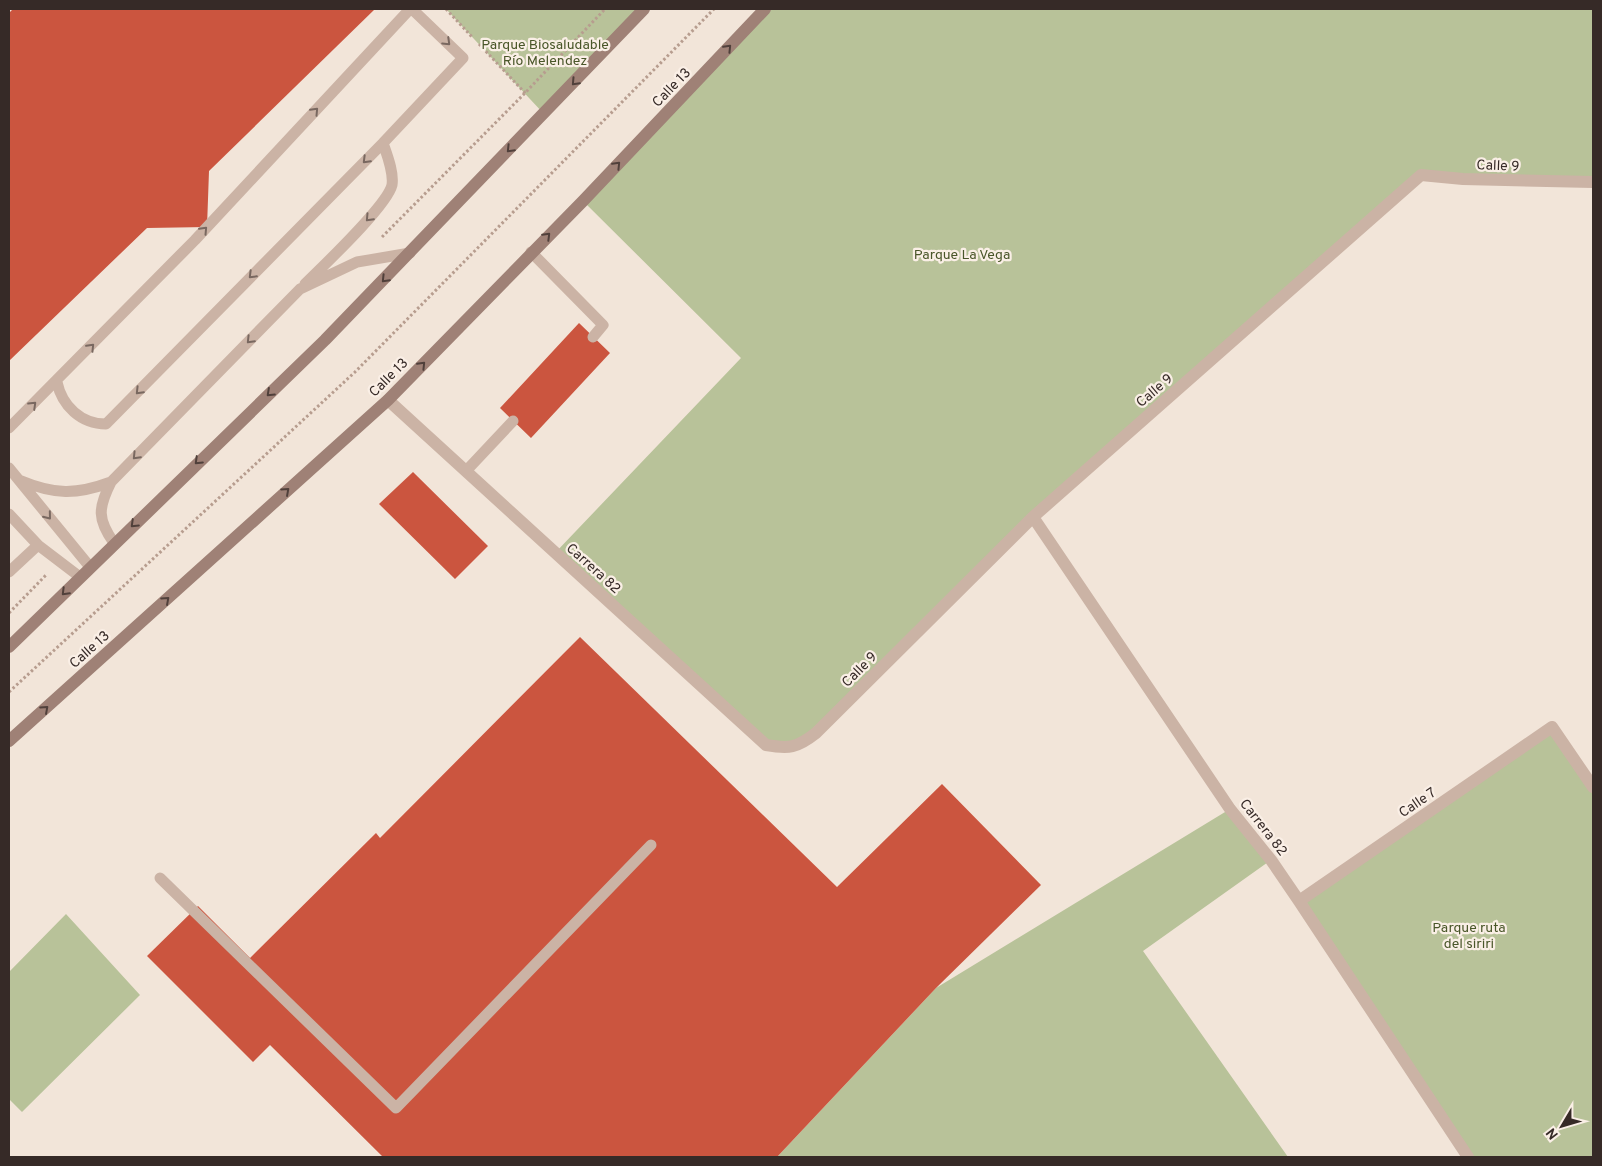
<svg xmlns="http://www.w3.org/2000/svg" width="1602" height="1166" font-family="Overpass,sans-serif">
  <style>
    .green { fill: #b8c299 }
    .building { fill: #cb553f }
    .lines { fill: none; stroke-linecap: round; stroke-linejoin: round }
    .path { stroke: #b79d8f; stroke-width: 3; stroke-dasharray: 2.5 2.5; stroke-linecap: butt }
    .lane { stroke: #cbb3a5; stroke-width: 11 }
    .street { stroke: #cbb3a5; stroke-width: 12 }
    .secondary { stroke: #9f8176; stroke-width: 12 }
    .oneway { stroke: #796860 }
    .oneway2 { stroke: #50403b }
    .labels { text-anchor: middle; stroke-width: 4.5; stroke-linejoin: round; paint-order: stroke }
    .park-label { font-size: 14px; fill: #495629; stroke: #faefe6 }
    .street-label { font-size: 14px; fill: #362a27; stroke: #faefe6 }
  </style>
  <rect width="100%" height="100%" fill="#f2e5d9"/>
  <path class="green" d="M 446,9 L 644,9 L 544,114 Z
    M 765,9 L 1593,9 L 1593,182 L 1420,175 L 1033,517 L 802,744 L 766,745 L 555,553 L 741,358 L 583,201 Z
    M 1552,727 L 1593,787 L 1593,1157 L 1468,1157 L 1299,901 Z
    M 1230,809 L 1271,860 L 1143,951 L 1288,1157 L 777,1157 L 936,988 Z
    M 66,914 L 140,995 L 22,1112 L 9,1099 L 9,972 Z"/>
  <path class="building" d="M 13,9 L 375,9 L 209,171 L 207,227 L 147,228 L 9,361 L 9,13 Z
    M 579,323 L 610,353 L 531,438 L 500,408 Z
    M 413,472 L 488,546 L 455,579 L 379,504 Z
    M 580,637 L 837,887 L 942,784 L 1041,885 L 936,988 L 777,1157 L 383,1157 L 270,1045 L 253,1062 L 147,956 L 198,906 L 250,958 L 376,833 L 380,838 Z"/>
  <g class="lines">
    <path class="path" d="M 446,9 L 473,38
      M 479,44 L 526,94
      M 382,237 L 525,93 L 605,9
      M 9,613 L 46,575
      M 9,692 L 355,372 L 714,9"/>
    <path class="lane" d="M 531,252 L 603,325 L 593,337
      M 305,284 C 323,266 387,206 392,185 C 394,172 387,155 383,143
      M 57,382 C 62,406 81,424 106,424 L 383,143 L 463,58 L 412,9
      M 9,428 L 195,240 L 410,9
      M 9,468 L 90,567
      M 466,471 L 513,421
      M 19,480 C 55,495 76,495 111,482
      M 9,514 L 38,545 L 80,577
      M 114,543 C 97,519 98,508 111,482 L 300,289 L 357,262 L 410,253
      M 9,572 L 38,545
      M 160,878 L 396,1108 L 651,845"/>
    <path class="street" d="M 388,400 L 766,745 C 789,749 797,748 816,733 L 1033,517 L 1421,175 L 1463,179 L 1593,182
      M 1033,517 L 1230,809 L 1271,860 L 1299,901 L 1468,1157
      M 1299,901 L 1552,727 L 1593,787"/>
    <path class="secondary" d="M 9,647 L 325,340 L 644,9
      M 9,741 L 388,400 L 583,201 L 765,9"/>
  </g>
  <defs><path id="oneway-chevron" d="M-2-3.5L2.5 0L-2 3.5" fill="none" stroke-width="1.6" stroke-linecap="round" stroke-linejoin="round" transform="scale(1.25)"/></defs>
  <g class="oneway">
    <use href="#oneway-chevron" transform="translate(447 42) rotate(44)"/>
    <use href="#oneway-chevron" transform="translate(315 111) rotate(-47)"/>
    <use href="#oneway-chevron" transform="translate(366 160) rotate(135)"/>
    <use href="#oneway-chevron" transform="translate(369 218) rotate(133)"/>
    <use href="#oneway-chevron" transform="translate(204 230) rotate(-47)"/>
    <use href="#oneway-chevron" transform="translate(252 275) rotate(135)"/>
    <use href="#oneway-chevron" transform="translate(250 340) rotate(134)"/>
    <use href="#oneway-chevron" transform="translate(91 347) rotate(-46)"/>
    <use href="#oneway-chevron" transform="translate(139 391) rotate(134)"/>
    <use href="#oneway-chevron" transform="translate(33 405) rotate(-44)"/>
    <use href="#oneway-chevron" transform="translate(136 456) rotate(134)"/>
    <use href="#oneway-chevron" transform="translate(48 516) rotate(51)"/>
  </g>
  <g class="oneway2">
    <use href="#oneway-chevron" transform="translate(728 48) rotate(-46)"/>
    <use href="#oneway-chevron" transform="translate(575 82) rotate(133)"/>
    <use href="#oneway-chevron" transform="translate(510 149) rotate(134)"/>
    <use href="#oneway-chevron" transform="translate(617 165) rotate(-46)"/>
    <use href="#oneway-chevron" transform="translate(547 236) rotate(-45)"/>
    <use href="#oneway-chevron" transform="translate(385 279) rotate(134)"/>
    <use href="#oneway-chevron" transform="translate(422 365) rotate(-46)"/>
    <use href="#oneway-chevron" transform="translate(270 393) rotate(137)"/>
    <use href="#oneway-chevron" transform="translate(198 461) rotate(136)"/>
    <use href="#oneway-chevron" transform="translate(286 491) rotate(-42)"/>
    <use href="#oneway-chevron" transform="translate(134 524) rotate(136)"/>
    <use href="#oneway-chevron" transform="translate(65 592) rotate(135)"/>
    <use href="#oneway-chevron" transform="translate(166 600) rotate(-42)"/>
    <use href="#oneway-chevron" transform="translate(45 709) rotate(-42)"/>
  </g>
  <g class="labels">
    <g class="park-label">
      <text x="545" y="49">Parque Biosaludable<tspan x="545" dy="16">Río Melendez</tspan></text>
      <text x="962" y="259">Parque La Vega</text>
      <text x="1469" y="932">Parque ruta<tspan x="1469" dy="16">del siriri</tspan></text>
    </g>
    <g class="street-label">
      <text transform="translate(671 87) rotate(-46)" y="5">Calle 13</text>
      <text transform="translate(1498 165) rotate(2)" y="5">Calle 9</text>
      <text transform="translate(388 377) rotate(-45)" y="5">Calle 13</text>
      <text transform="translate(1154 390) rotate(-41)" y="5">Calle 9</text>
      <text transform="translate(594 568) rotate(42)" y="5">Carrera 82</text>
      <text transform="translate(89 649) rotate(-42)" y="5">Calle 13</text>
      <text transform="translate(859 669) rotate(-45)" y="5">Calle 9</text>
      <text transform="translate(1417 802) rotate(-34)" y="5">Calle 7</text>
      <text transform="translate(1264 827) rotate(52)" y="5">Carrera 82</text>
    </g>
  </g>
  <rect width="1602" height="1166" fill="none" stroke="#362a27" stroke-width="20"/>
  <g transform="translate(1562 1126) rotate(232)" stroke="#faefe6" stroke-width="4" paint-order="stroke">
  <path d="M0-4L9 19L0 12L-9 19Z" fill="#362a27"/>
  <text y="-8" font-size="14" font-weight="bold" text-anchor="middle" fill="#362a27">N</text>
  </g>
</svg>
